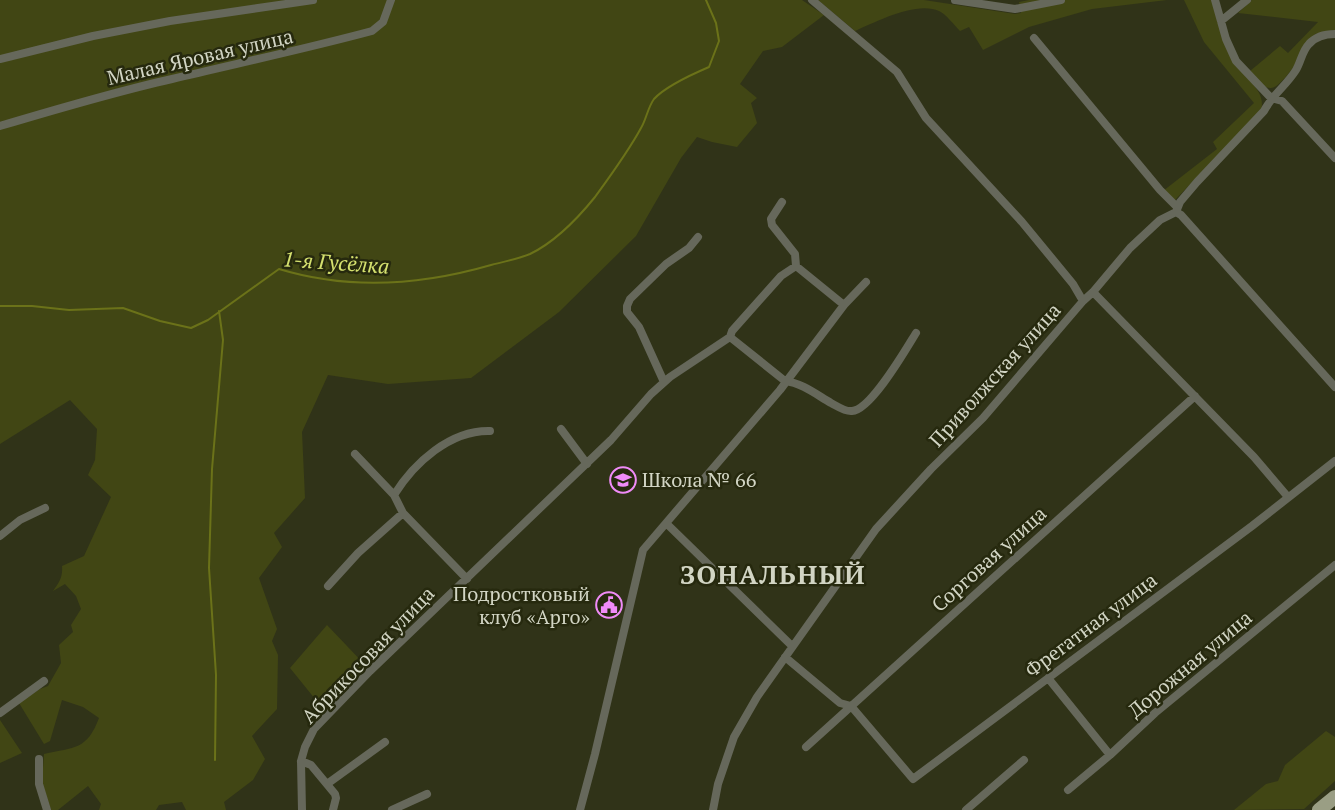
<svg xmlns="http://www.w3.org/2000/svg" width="1335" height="810" font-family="'PT Serif',serif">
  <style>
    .green { fill: #414614 }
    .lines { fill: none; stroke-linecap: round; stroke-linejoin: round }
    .stream { stroke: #6b7219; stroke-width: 2 }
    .minor { stroke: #66685b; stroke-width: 8 }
    .primary { stroke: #9a9e84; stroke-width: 14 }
    .labels { text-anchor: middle; stroke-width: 5; stroke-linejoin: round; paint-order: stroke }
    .street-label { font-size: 20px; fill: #d2d5c4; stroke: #26290e }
    .poi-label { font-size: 20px; fill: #d2d5c4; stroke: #26290e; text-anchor: start }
    .water-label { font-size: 21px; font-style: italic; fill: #d5e16f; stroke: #26290e }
    .district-label { font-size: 26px; font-weight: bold; letter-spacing: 1.5px; fill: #d2d5c4; stroke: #26290e }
  </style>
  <rect width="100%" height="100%" fill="#303318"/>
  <path class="green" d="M 0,0 L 802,0 L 824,15 L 782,47 L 763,51 L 740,84 L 757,98 L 751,103 L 757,123 L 737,147 L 712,142 L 697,137 L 681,158 L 636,236 L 559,312 L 471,378 L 388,384 L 328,375 L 302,432 L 305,498 L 274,533 L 282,547 L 259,578 L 277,629 L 272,641 L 278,655 L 277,709 L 252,736 L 265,759 L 253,780 L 224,802 L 226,810 L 186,810 L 182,802 L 159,805 L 156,810 L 99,810 L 101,804 L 88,786 L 58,810 L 51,810 L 42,782 L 44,754 C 75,747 87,750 99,718 L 83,707 L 62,700 L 50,741 L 44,744 L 19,703 L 40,689 L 48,686 L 61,663 L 59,645 L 73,632 L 71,625 L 81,609 L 76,596 L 65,584 L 53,591 C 59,583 63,577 62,566 L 84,556 L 111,497 L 88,475 L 95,460 L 97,429 L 70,400 L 0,444 Z
    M 818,0 L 924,0 L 1015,14 L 1021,13 L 1019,2 L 1029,0 L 1167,0 L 1092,9 L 1029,27 L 983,50 L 969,27 L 960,31 C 954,25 946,14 939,11 C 916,1 876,22 855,31 Z
    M 1184,0 L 1212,0 C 1219,20 1225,44 1235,62 C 1243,78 1267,90 1261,110 L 1175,200 L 1163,191 L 1217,149 L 1213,142 L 1254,103 L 1204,42 Z
    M 1252,0 L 1335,0 L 1335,30 L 1315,34 C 1308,45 1283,88 1271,88 C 1263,89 1255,77 1250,71 L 1280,46 L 1288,53 L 1318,22 L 1238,13 Z
    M 327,625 L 367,667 L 324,710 L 290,668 Z
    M 0,720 L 22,753 L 0,763 Z
    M 1326,731 L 1335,737 L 1335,781 L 1304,809 L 1234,810 L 1266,784 L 1278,781 L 1285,765 Z"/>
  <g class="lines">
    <path class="stream" d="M 0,306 L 32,306 L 69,310 L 123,308 L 160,321 L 191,328 L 208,320 L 279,269 C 348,290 422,285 491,265 C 503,262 518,259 530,254 C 555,242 578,218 595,197 C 611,175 628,152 641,128 C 646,120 648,107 654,99 C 665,87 695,73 709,67 L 719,41 L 716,23 L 706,0
      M 215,760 L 216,675 L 209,568 L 212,469 L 223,340 L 219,311"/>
    <path class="minor" d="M 955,0 L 1015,9 L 1061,0
      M 1215,0 L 1226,39 L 1236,61 L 1271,98 L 1282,101 L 1335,158
      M 1221,21 L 1247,0
      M 1034,38 L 1160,190 L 1177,207
      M 0,59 L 93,36 L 170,21 L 313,0
      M 0,126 C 57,109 114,92 172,79 C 239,63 305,49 372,31 L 383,22 L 391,0
      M 782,202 L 771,219 L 772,225 L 795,254 L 796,266 L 844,305
      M 1176,212 L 1181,215 L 1335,387
      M 1093,292 L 1254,457 L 1288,497
      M 1083,301 L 1093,292 L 1130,248 L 1160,220 L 1176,212 L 1180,202 L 1197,182 L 1264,111 C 1272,95 1286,86 1296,70 C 1301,62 1302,51 1309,44 C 1316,36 1325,34 1335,34
      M 730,337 L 785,381
      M 785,381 C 802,383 817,395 831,403 C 837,406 845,412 852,411 C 871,410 906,349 916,333
      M 664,382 L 639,327 L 627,312 L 627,306 L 630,299 L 666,264 L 689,248 L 698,237
      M 561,429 L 587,464
      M 355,454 L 394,495 L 403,513 L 467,579
      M 394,495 C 414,463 450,430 490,431
      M 667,524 L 792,646
      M 0,536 L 20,520 L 45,508
      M 328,586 L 358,553 L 403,513
      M 785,657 L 840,703 L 851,706 L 913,779 L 1252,526 L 1335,461
      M 1048,678 L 1110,755
      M 0,713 L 44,681
      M 806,747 L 1195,396
      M 39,759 L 39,784 L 47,810
      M 301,761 L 311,765 L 335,794 L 336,798 L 333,810
      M 327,784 L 385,742
      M 1068,790 L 1110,755 L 1155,713 L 1335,565
      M 302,810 L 301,761 L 305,747 L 314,729 L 370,671 L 611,440 L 651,394 L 670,377 L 730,337 L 732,331 L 781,276 L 796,266
      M 392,810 L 427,794
      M 580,810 L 595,754 L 643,550 L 780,390 L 844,305 L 866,282
      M 713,810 L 718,784 L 734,737 L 757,697 L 876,529 L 931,469 L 983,418 L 1083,301 L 1073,284 L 1022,222 L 926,118 L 897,72 L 812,0
      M 966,810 L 1024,760"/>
    <path class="primary" d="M 1319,810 L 1335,797"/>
  </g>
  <defs>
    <g id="school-ring" transform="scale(1.35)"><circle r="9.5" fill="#26290e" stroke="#ef8bf7" stroke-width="1.5"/><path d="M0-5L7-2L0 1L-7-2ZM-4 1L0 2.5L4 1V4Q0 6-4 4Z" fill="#ef8bf7"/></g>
    <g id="civic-ring" transform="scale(1.35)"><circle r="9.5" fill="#26290e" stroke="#ef8bf7" stroke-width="1.5"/><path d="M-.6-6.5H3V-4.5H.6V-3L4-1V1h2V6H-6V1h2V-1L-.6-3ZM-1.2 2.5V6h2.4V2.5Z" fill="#ef8bf7"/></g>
  </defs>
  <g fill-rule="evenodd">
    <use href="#school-ring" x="623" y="480"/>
    <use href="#civic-ring" x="609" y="605"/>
  </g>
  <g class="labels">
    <g class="street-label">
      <text transform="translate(200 57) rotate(-13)" y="7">Малая Яровая улица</text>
      <text transform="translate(995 375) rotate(-48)" y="7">Приволжская улица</text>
      <text transform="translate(989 559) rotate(-42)" y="7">Сорговая улица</text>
      <text transform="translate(1091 625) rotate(-37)" y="7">Фрегатная улица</text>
      <text transform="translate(368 655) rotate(-46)" y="7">Абрикосовая улица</text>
      <text transform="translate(1190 664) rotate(-40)" y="7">Дорожная улица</text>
    </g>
    <g class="poi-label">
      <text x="642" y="487">Школа № 66</text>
      <text x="590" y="601" text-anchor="end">Подростковый<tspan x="590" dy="23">клуб «Арго»</tspan></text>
    </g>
    <g class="water-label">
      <text transform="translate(336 263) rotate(4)" y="7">1-я Гусёлка</text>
    </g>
    <g class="district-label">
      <text x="773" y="584">ЗОНАЛЬНЫЙ</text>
    </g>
  </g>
</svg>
